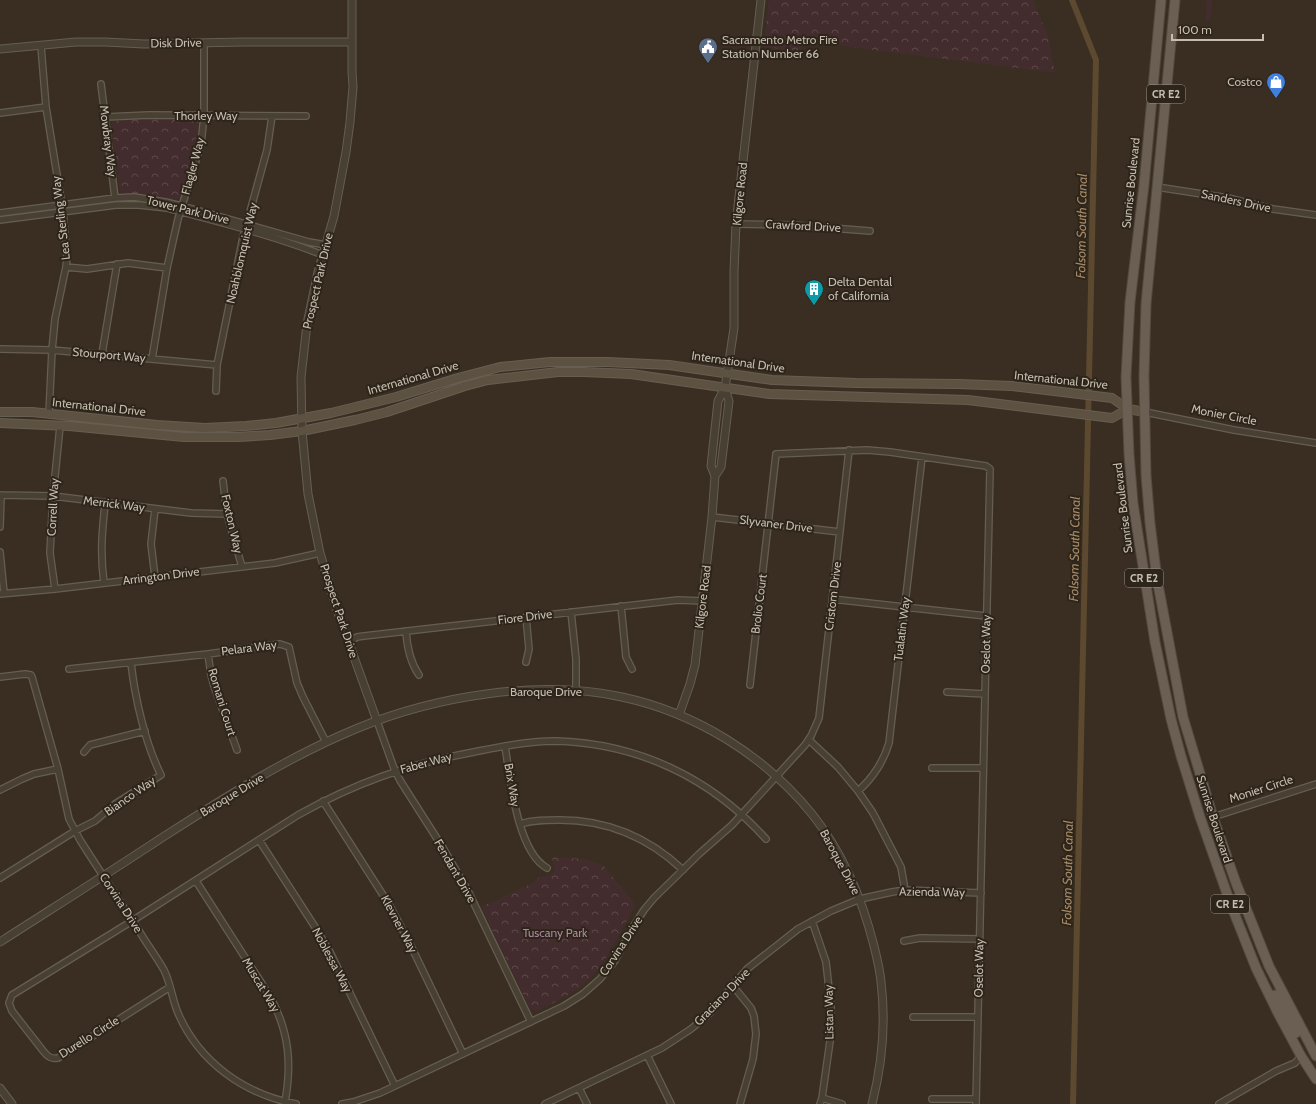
<svg xmlns="http://www.w3.org/2000/svg" width="1316" height="1104" font-family="Cabin,sans-serif">
  <style>
    .grass { fill: #432c2d }
    .park { fill: url(#park-crowns) }
    .lines { fill: none; stroke-linecap: round; stroke-linejoin: round }
    .canal { stroke: #5c4930; stroke-width: 6 }
    .minor-casing { stroke: #675e52; stroke-width: 8 }
    .tertiary-casing { stroke: #675e52; stroke-width: 9 }
    .secondary-casing { stroke: #675e52; stroke-width: 10 }
    .primary-casing { stroke: #534a3e; stroke-width: 11 }
    .minor { stroke: #494034; stroke-width: 5.5 }
    .tertiary { stroke: #494034; stroke-width: 7 }
    .secondary { stroke: #5d5242; stroke-width: 8 }
    .primary { stroke: #6a5f52; stroke-width: 9 }
    .labels { text-anchor: middle; stroke-width: 4; stroke-linejoin: round; paint-order: stroke }
    .shield { fill: #2e251a; stroke: #988f82; stroke-width: 1 }
    .shield-label { font-size: 11px; font-weight: bold; fill: #c6bdaf }
    .poi-label { font-size: 12px; fill: #c6bdaf; stroke: #2e251a; text-anchor: start }
    .street-label { font-size: 12px; fill: #c6bdaf; stroke: #2e251a }
    .park-label { font-size: 12px; fill: #ac85a3; stroke: #2e251a }
    .water-label { font-size: 13px; font-style: italic; fill: #a68a67; stroke: #2e251a }
  </style>
  <defs>
    <pattern id="park-crowns" width="20" height="18" patternUnits="userSpaceOnUse"><rect width="20" height="18" fill="#432c2d"/><path d="M2 6a3 3 0 1 1 6 0M12 15a3 3 0 1 1 6 0" fill="none" stroke="#5d4949"/></pattern>
  </defs>
  <rect width="100%" height="100%" fill="#392e21"/>
  <path class="grass" d="M 1207,0 L 1213,0 L 1210,21 L 1205,20 Z"/>
  <path class="park" d="M 769,0 L 1033,0 L 1049,39 L 1055,73 L 803,41 L 801,51 L 763,47 Z
    M 133,119 L 194,119 L 199,123 C 196,149 186,172 182,197 L 177,200 L 153,196 L 125,195 L 120,191 L 111,125 L 115,121 Z
    M 554,857 L 584,859 L 603,865 L 636,905 C 620,930 610,959 588,980 C 574,994 556,1001 538,1011 L 535,1011 L 530,1009 L 481,907 L 535,882 L 539,876 C 552,878 558,870 552,859 Z"/>
  <g class="lines">
    <path class="canal" d="M 1072,0 L 1096,60 L 1073,1104"/>
    <g class="minor-casing">
      <path id="minor" d="M 41,46 L 46,107 L 63,212 L 67,257 L 66,267 L 64,276 L 55,319 L 52,350 L 49,414
        M 101,84 L 115,198
        M 0,113 L 46,107
        M 105,117 L 149,115 L 306,116
        M 1157,187 L 1228,198 L 1273,209 L 1316,215
        M 0,213 L 115,198 L 134,197 L 165,202 L 182,206 L 309,242 L 326,245
        M 0,220 L 116,205 L 139,205 L 167,208 C 219,222 272,235 323,255
        M 736,224 L 793,225 L 870,231
        M 66,267 L 87,269 L 128,263 L 167,268
        M 0,349 L 52,350 L 217,365
        M 102,354 L 117,264
        M 152,359 L 167,268 L 178,219 L 201,144 L 204,116 L 204,43
        M 216,391 L 217,365 L 243,237 L 267,150 L 272,116
        M 1145,412 L 1234,430 L 1316,443
        M 223,481 L 227,514 L 242,567
        M 0,495 L 53,496 L 191,513 L 227,514
        M 155,509 L 151,544 L 155,577
        M 712,517 L 840,532
        M 0,527 L 1,495
        M 0,552 L 4,593
        M 104,583 C 100,554 102,532 105,504
        M 55,589 L 50,553 L 53,496 L 60,426
        M 0,594 L 55,589 L 275,563 L 320,553
        M 832,599 L 986,616
        M 621,606 L 626,657 L 632,669
        M 571,612 L 576,659 L 576,691
        M 406,631 C 407,648 410,662 419,675
        M 349,642 L 357,637 L 364,636 L 678,600 L 703,601
        M 208,654 L 211,675 L 214,686 L 237,750
        M 526,662 L 529,649 L 526,617
        M 69,669 L 208,654 L 280,644 L 289,647 L 297,683 L 303,697 L 326,742
        M 0,677 L 25,674 L 31,675 L 32,677 L 58,769 L 69,819 L 80,840 C 99,870 119,900 138,929 C 146,943 156,956 164,970 C 171,984 172,999 178,1013 C 199,1062 244,1094 296,1104
        M 750,685 L 776,454 L 867,450 L 890,452 L 986,466 L 990,469 L 976,1104
        M 947,692 L 985,694
        M 377,721 L 395,771 L 401,782 L 443,848 L 468,891 L 531,1022
        M 809,740 L 838,767 L 858,791 L 873,813 L 901,867 L 905,890
        M 505,746 C 510,777 517,852 547,868
        M 84,752 L 90,745 L 145,731
        M 932,768 L 983,768
        M 0,790 L 22,779 L 34,774 L 58,769
        M 858,791 C 872,779 884,761 889,743 L 922,457
        M 323,801 L 390,906 L 411,946 L 463,1054
        M 1213,817 L 1316,784
        M 520,824 C 533,820 546,820 560,820 C 607,820 648,837 683,870
        M 259,840 L 315,927 L 330,952 L 395,1086
        M 0,878 L 75,831 L 95,821 L 115,804 L 161,775 C 145,743 135,698 131,663
        M 196,881 L 271,998 C 289,1033 292,1063 285,1102
        M 812,921 L 826,962 L 831,1007 L 831,1034 L 822,1098 L 820,1104
        M 904,941 L 920,938 L 980,939
        M 733,986 L 751,1008 L 754,1016 L 756,1034 L 753,1059 L 740,1104
        M 170,987 L 58,1058 C 51,1059 48,1057 44,1052 L 12,1011 L 9,1003 L 12,995 L 132,921 L 298,815 C 355,783 409,764 474,752 C 500,747 528,741 555,741 C 638,743 711,778 766,839
        M 913,1017 L 978,1017
        M 647,1055 L 671,1104
        M 579,1088 L 587,1104
        M 822,1098 L 842,1104
        M 932,1099 L 976,1099
        M 342,1104 L 353,1102 L 380,1093 L 564,1006 L 583,994 L 600,979 L 614,962 L 635,924 L 644,910 L 654,898 L 699,854 L 732,825 L 805,745 L 811,736 L 819,718 L 849,450
        M 545,1104 L 662,1048 L 691,1029 L 709,1014 L 747,969 L 798,929 L 831,911 L 860,899 L 892,892 L 905,890 L 981,893
        M 1219,1104 L 1276,1071 L 1295,1063 L 1301,1056"/>
    </g>
    <g class="tertiary-casing">
      <path id="tertiary" d="M 352,0 L 352,72 L 353,87 L 350,122 L 346,152 L 334,216 L 318,272 L 307,324 L 301,377 L 302,431 L 308,494 L 320,553 L 337,610 L 377,721
        M 0,49 L 76,42 L 105,42 L 144,44 L 244,42 L 352,42
        M 715,476 L 721,467 L 729,401 L 725,388
        M 679,715 L 690,684 L 695,665 L 712,517 L 715,476 L 711,466 L 718,401 L 725,388 L 734,328 L 734,272 L 736,224 L 761,0
        M 0,942 C 53,908 107,874 160,839 C 224,798 287,757 358,728 C 436,696 539,679 622,697 C 696,713 764,755 812,814 C 843,853 862,898 874,946 C 877,958 880,970 881,982 C 886,1023 882,1065 872,1104
        M 0,1088 L 12,1104"/>
    </g>
    <g class="secondary-casing">
      <path id="secondary" d="M 0,412 L 32,412 L 157,425 L 205,428 L 246,426 L 276,423 L 331,413 L 396,397 L 458,378 L 500,367 L 550,362 L 607,362 L 669,365 L 772,380 L 856,383 L 958,384 L 1012,386 L 1112,398 L 1128,409 L 1145,412
        M 0,423 L 69,426 L 184,437 L 238,437 L 270,435 L 302,431 L 355,420 L 387,412 L 465,386 L 488,380 L 558,372 L 584,372 L 631,374 L 769,394 L 968,400 L 1112,418 L 1128,409"/>
    </g>
    <g class="primary-casing">
      <path id="primary" d="M 1161,0 L 1144,185 L 1130,302 L 1126,377 L 1129,454 L 1133,503 L 1155,642 L 1171,719 L 1181,756 L 1200,817 L 1231,905 L 1256,968 L 1278,1013 L 1301,1056 L 1316,1079
        M 1175,0 L 1146,304 L 1144,376 L 1146,475 L 1150,523 L 1157,579 L 1183,717 L 1213,817 L 1236,883 L 1269,966 L 1316,1056
        M 1275,995 L 1296,1033"/>
    </g>
    <use href="#minor" class="minor"/>
    <use href="#tertiary" class="tertiary"/>
    <use href="#secondary" class="secondary"/>
    <use href="#primary" class="primary"/>
  </g>
  <defs>
    <g id="civic-pin" transform="scale(1)"><path d="M0 17L-7.5 6A9.5 9.5 0 1 1 7.5 6Z" fill="#5c6f8a" stroke="#2e251a"/><path d="M-.6-6.5H3V-4.5H.6V-3L4-1V1h2V6H-6V1h2V-1L-.6-3ZM-1.2 2.5V6h2.4V2.5Z" fill="#fff"/></g>
    <g id="shop-pin" transform="scale(1)"><path d="M0 17L-7.5 6A9.5 9.5 0 1 1 7.5 6Z" fill="#3f7fe0" stroke="#2e251a"/><path d="M-5-2.5h2.3a2.7 3.5 0 0 1 5.4 0H5L5.5 6h-11ZM-1.5-2.5h3a1.5 2.3 0 0 0-3 0Z" fill="#fff"/></g>
    <g id="building-pin" transform="scale(1)"><path d="M0 17L-7.5 6A9.5 9.5 0 1 1 7.5 6Z" fill="#0f9aa8" stroke="#2e251a"/><path d="M-4-6H4V6H1V3H-1V6H-4ZM-2.5-4.3h1.7v1.8h-1.7ZM.8-4.3h1.7v1.8H.8ZM-2.5-1h1.7V.8h-1.7ZM.8-1h1.7V.8H.8Z" fill="#fff"/></g>
  </defs>
  <g fill-rule="evenodd">
    <use href="#civic-pin" x="708" y="47"/>
    <use href="#shop-pin" x="1276" y="82"/>
    <use href="#building-pin" x="814" y="289"/>
  </g>
  <g class="labels">
    <g class="shield">
      <rect x="1147" y="85" width="38" height="18" rx="3"/>
      <rect x="1125" y="569" width="38" height="18" rx="3"/>
      <rect x="1211" y="895" width="38" height="18" rx="3"/>
    </g>
    <g class="shield-label">
      <text x="1166" y="98">CR E2</text>
      <text x="1144" y="582">CR E2</text>
      <text x="1230" y="908">CR E2</text>
    </g>
    <g class="poi-label">
      <text x="722" y="44">Sacramento Metro Fire<tspan x="722" dy="14">Station Number 66</tspan></text>
      <text x="1262" y="86" text-anchor="end">Costco</text>
      <text x="828" y="286">Delta Dental<tspan x="828" dy="14">of California</tspan></text>
    </g>
    <g class="street-label">
      <text transform="translate(176 43) rotate(-1)" y="4">Disk Drive</text>
      <text x="206" y="120">Thorley Way</text>
      <text transform="translate(108 141) rotate(83)" y="4">Mowbray Way</text>
      <text transform="translate(193 166) rotate(-75)" y="4">Flagler Way</text>
      <text transform="translate(1131 183) rotate(-84)" y="4">Sunrise Boulevard</text>
      <text transform="translate(740 194) rotate(-84)" y="4">Kilgore Road</text>
      <text transform="translate(1236 201) rotate(12)" y="4">Sanders Drive</text>
      <text transform="translate(188 210) rotate(14)" y="4">Tower Park Drive</text>
      <text transform="translate(61 218) rotate(-97)" y="4">Lea Sterling Way</text>
      <text transform="translate(803 226) rotate(3)" y="4">Crawford Drive</text>
      <text transform="translate(242 253) rotate(-77)" y="4">Noahblomquist Way</text>
      <text transform="translate(318 281) rotate(-77)" y="4">Prospect Park Drive</text>
      <text transform="translate(109 355) rotate(5)" y="4">Stourport Way</text>
      <text transform="translate(738 362) rotate(8)" y="4">International Drive</text>
      <text transform="translate(413 378) rotate(-16)" y="4">International Drive</text>
      <text transform="translate(1061 380) rotate(6)" y="4">International Drive</text>
      <text transform="translate(99 407) rotate(6)" y="4">International Drive</text>
      <text transform="translate(1224 415) rotate(11)" y="4">Monier Circle</text>
      <text transform="translate(114 504) rotate(7)" y="4">Merrick Way</text>
      <text transform="translate(53 507) rotate(-87)" y="4">Correll Way</text>
      <text transform="translate(1123 508) rotate(-97)" y="4">Sunrise Boulevard</text>
      <text transform="translate(232 524) rotate(77)" y="4">Foxton Way</text>
      <text transform="translate(776 524) rotate(7)" y="4">Slyvaner Drive</text>
      <text transform="translate(161 576) rotate(-7)" y="4">Arrington Drive</text>
      <text transform="translate(833 596) rotate(-83)" y="4">Cristom Drive</text>
      <text transform="translate(703 597) rotate(-83)" y="4">Kilgore Road</text>
      <text transform="translate(759 604) rotate(-83)" y="4">Brolio Court</text>
      <text transform="translate(339 611) rotate(72)" y="4">Prospect Park Drive</text>
      <text transform="translate(525 617) rotate(-7)" y="4">Fiore Drive</text>
      <text transform="translate(902 629) rotate(-83)" y="4">Tualatin Way</text>
      <text transform="translate(986 644) rotate(-89)" y="4">Oselot Way</text>
      <text transform="translate(249 648) rotate(-7)" y="4">Pelara Way</text>
      <text x="546" y="696">Baroque Drive</text>
      <text transform="translate(222 702) rotate(73)" y="4">Romani Court</text>
      <text transform="translate(426 763) rotate(-15)" y="4">Faber Way</text>
      <text transform="translate(512 785) rotate(80)" y="4">Brix Way</text>
      <text transform="translate(1261 789) rotate(-18)" y="4">Monier Circle</text>
      <text transform="translate(232 795) rotate(-31)" y="4">Baroque Drive</text>
      <text transform="translate(130 796) rotate(-35)" y="4">Bianco Way</text>
      <text transform="translate(1214 819) rotate(72)" y="4">Sunrise Boulevard</text>
      <text transform="translate(840 862) rotate(62)" y="4">Baroque Drive</text>
      <text transform="translate(455 871) rotate(60)" y="4">Fendant Drive</text>
      <text transform="translate(932 892) rotate(1)" y="4">Azienda Way</text>
      <text transform="translate(121 903) rotate(57)" y="4">Corvina Drive</text>
      <text transform="translate(399 924) rotate(62)" y="4">Klevner Way</text>
      <text transform="translate(621 946) rotate(-57)" y="4">Corvina Drive</text>
      <text transform="translate(332 960) rotate(62)" y="4">Noblessa Way</text>
      <text transform="translate(979 968) rotate(-89)" y="4">Oselot Way</text>
      <text transform="translate(261 985) rotate(59)" y="4">Muscat Way</text>
      <text transform="translate(722 997) rotate(-46)" y="4">Graciano Drive</text>
      <text transform="translate(829 1012) rotate(-91)" y="4">Listan Way</text>
      <text transform="translate(89 1037) rotate(-32)" y="4">Durello Circle</text>
    </g>
    <g class="park-label">
      <text x="555" y="937">Tuscany Park</text>
    </g>
    <g class="water-label">
      <text transform="translate(1081 226) rotate(-89)" y="5">Folsom South Canal</text>
      <text transform="translate(1074 549) rotate(-89)" y="5">Folsom South Canal</text>
      <text transform="translate(1067 873) rotate(-89)" y="5">Folsom South Canal</text>
    </g>
  </g>
  <path d="M1172 34v6h91v-6" fill="none" stroke="#c6bdaf" stroke-width="2"/>
  <text x="1178" y="34" font-size="12" fill="#c6bdaf" stroke="#2e251a" stroke-width="3" paint-order="stroke">100 m</text>
</svg>
